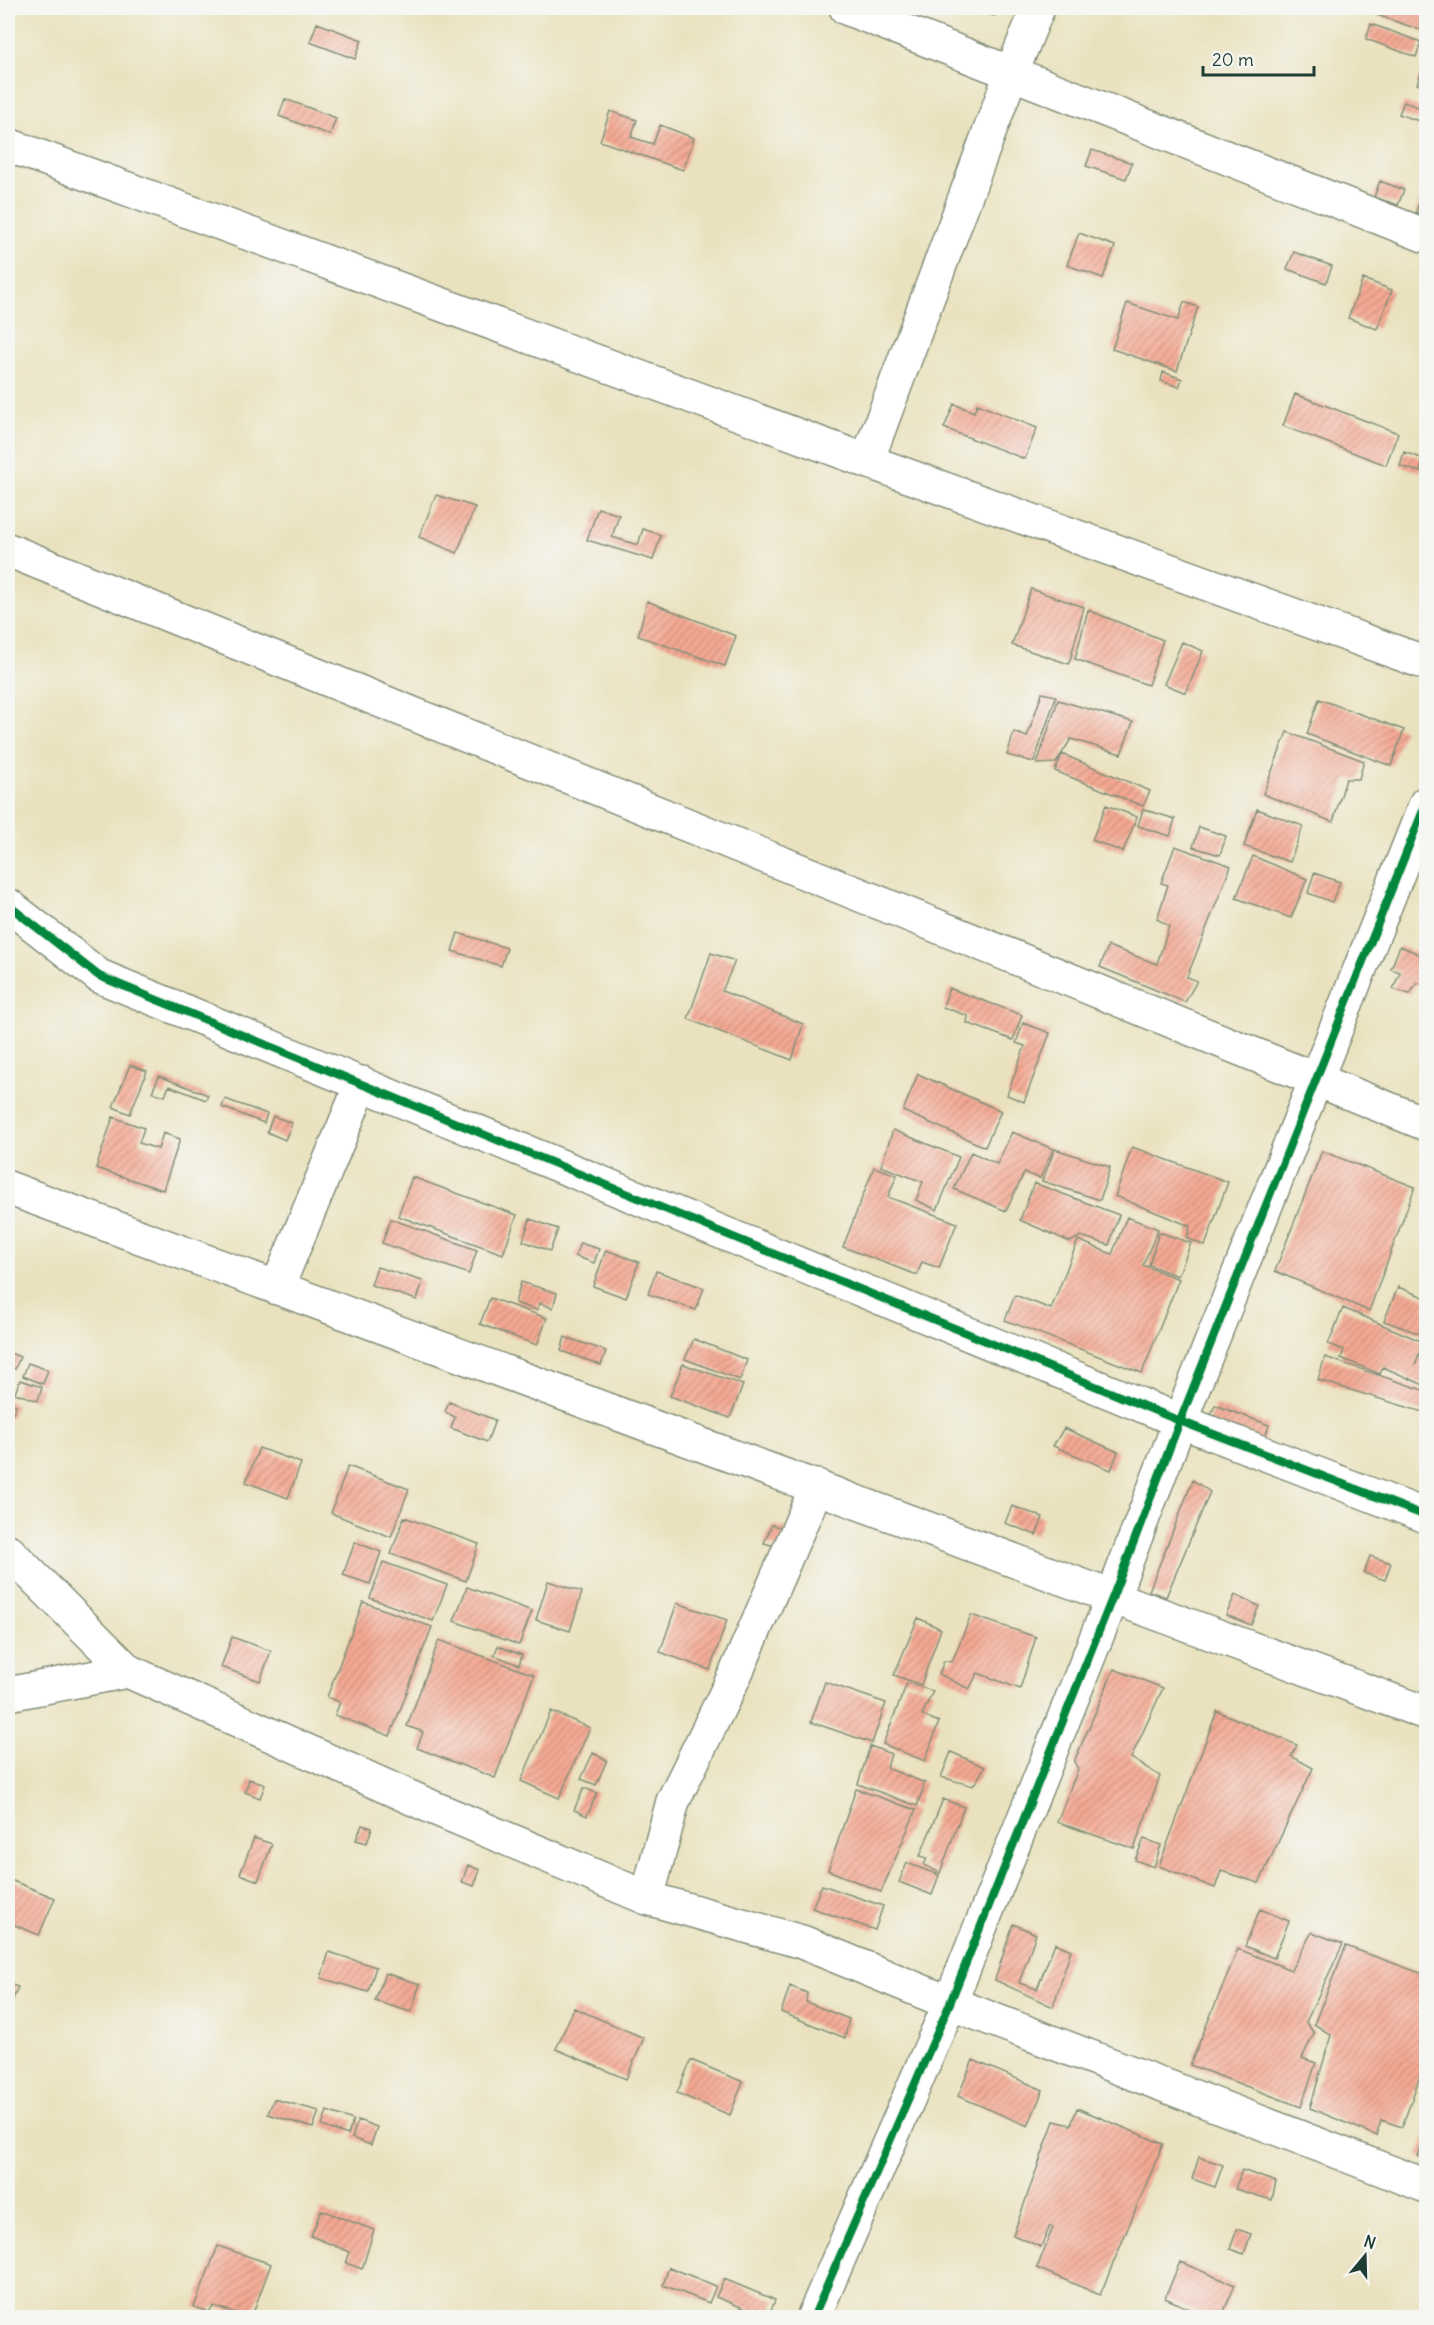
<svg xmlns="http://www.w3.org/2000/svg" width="1434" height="2325" font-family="Delius,sans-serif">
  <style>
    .building { fill: url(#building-hatch) }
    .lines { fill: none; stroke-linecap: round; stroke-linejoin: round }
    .street-casing { stroke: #84907a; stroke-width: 36 }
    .street { stroke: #fff; stroke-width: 33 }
    .cycleway-casing { stroke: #f6f6f2; stroke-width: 11 }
    .cycleway { stroke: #00873e; stroke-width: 8 }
  </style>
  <defs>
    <pattern id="building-hatch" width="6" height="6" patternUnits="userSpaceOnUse" patternTransform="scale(1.5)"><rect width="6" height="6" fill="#f5a993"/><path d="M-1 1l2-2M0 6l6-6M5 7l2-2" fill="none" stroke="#c68b79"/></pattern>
  </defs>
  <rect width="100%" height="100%" fill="#f6f6f2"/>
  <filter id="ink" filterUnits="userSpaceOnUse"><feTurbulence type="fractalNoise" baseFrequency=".0167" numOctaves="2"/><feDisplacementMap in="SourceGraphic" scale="12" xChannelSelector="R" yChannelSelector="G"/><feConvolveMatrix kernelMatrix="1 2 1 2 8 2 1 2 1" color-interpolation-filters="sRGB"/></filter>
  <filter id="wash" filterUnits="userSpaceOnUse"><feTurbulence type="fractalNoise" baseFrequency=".008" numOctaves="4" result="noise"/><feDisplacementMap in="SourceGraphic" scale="24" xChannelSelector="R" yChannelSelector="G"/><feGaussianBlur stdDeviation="1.35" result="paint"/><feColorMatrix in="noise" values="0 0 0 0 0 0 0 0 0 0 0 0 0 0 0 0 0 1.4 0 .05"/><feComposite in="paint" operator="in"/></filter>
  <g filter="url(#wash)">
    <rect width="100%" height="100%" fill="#eae2bf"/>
    <g id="blocks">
      <path class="building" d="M 970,8 L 997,8 L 994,16 Z
        M 1380,8 L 1408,8 L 1426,14 L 1426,32 L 1377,15 Z
        M 317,23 L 362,40 L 355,59 L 310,42 Z
        M 1371,24 L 1421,42 L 1416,57 L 1366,39 Z
        M 1426,58 L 1426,87 L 1417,84 Z
        M 285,99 L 336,118 L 330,135 L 279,116 Z
        M 1404,102 L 1423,109 L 1419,121 L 1399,114 Z
        M 610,111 L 637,120 L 631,137 L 653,144 L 660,125 L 694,138 L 683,170 L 600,141 Z
        M 1092,150 L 1132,163 L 1126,179 L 1086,166 Z
        M 1380,181 L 1404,190 L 1398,205 L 1374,197 Z
        M 1421,196 L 1426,198 L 1426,216 L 1416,212 Z
        M 1079,233 L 1115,246 L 1103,278 L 1067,265 Z
        M 1294,252 L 1332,266 L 1326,283 L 1287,269 Z
        M 1363,279 L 1392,290 L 1377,329 L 1348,318 Z
        M 1184,302 L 1198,307 L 1177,371 L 1112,349 L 1127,303 L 1178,320 Z
        M 1163,372 L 1182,379 L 1179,387 L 1161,381 Z
        M 1295,394 L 1398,433 L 1386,465 L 1283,426 Z
        M 954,404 L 974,412 L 977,404 L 1037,428 L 1025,459 L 944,428 Z
        M 1404,452 L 1424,459 L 1420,472 L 1400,466 Z
        M 436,495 L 475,507 L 457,553 L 419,537 Z
        M 598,508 L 619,515 L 612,537 L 638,545 L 643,529 L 661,535 L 653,560 L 587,540 Z
        M 1031,589 L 1084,607 L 1069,664 L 1012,645 Z
        M 647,601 L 736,636 L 725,666 L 638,636 Z
        M 1088,610 L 1163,640 L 1148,685 L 1075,659 Z
        M 1182,642 L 1203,651 L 1186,693 L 1164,684 Z
        M 1042,693 L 1056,696 L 1034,762 L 1007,755 L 1014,732 L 1027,737 Z
        M 1319,699 L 1404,730 L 1391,766 L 1307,734 Z
        M 1058,700 L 1133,722 L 1121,754 L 1071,739 L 1056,763 L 1037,764 Z
        M 1287,732 L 1364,761 L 1359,779 L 1346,779 L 1333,822 L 1263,794 Z
        M 1062,754 L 1150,791 L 1143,806 L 1055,771 Z
        M 1106,805 L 1137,817 L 1123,852 L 1092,840 Z
        M 1143,809 L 1175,819 L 1170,836 L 1138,826 Z
        M 1257,809 L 1303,826 L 1290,862 L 1244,846 Z
        M 1199,827 L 1226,836 L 1220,855 L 1193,847 Z
        M 1175,846 L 1231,866 L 1187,977 L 1197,981 L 1185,1002 L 1100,967 L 1108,946 L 1157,964 L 1169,926 L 1157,919 L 1168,885 L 1161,883 Z
        M 1253,856 L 1307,879 L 1291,918 L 1236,898 Z
        M 1314,873 L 1340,882 L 1332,902 L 1308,893 Z
        M 458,933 L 507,948 L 501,966 L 452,951 Z
        M 1400,946 L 1426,957 L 1426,985 L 1417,983 L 1410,994 L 1393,989 L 1400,972 L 1391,969 Z
        M 711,953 L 735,961 L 722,991 L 803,1024 L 792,1060 L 688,1019 Z
        M 949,988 L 1022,1015 L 1013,1040 L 967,1023 L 968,1016 L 943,1007 Z
        M 1023,1023 L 1050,1033 L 1024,1102 L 1007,1095 L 1025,1046 L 1016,1043 Z
        M 130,1065 L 147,1071 L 130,1114 L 113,1107 Z
        M 918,1074 L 1001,1111 L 985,1147 L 903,1111 Z
        M 159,1076 L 208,1095 L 206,1100 L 169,1086 L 165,1096 L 152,1092 Z
        M 225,1099 L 267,1114 L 264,1123 L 222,1107 Z
        M 273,1116 L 292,1123 L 285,1140 L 267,1132 Z
        M 113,1117 L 144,1128 L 139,1143 L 158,1149 L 163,1133 L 180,1139 L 163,1190 L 96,1168 Z
        M 893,1130 L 959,1157 L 937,1210 L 916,1200 L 923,1182 L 881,1166 Z
        M 1012,1132 L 1053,1149 L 1040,1178 L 1024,1173 L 1006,1211 L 954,1189 L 971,1152 L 997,1164 Z
        M 1132,1147 L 1228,1182 L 1205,1246 L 1187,1238 L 1190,1226 L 1115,1196 Z
        M 1055,1149 L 1110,1167 L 1100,1200 L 1042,1181 Z
        M 1322,1151 L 1415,1187 L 1369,1311 L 1275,1271 Z
        M 874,1167 L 897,1175 L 888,1197 L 957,1223 L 939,1268 L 922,1262 L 917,1275 L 843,1247 Z
        M 412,1177 L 517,1215 L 503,1254 L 398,1216 Z
        M 1034,1183 L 1119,1215 L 1109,1245 L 1081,1236 L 1070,1242 L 1020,1220 Z
        M 1127,1217 L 1158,1229 L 1143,1265 L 1179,1279 L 1142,1373 L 1005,1320 L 1015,1295 L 1051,1309 L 1078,1240 L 1112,1254 Z
        M 391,1219 L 477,1250 L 469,1274 L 382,1243 Z
        M 530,1219 L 558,1229 L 550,1251 L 523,1241 Z
        M 1159,1232 L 1191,1243 L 1178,1276 L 1149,1265 Z
        M 580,1243 L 599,1249 L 594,1263 L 575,1256 Z
        M 606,1250 L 639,1262 L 626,1298 L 593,1286 Z
        M 377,1267 L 423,1281 L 417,1300 L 371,1285 Z
        M 656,1271 L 704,1288 L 696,1310 L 648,1294 Z
        M 521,1282 L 557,1293 L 553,1308 L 539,1303 L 537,1310 L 515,1303 Z
        M 1398,1287 L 1426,1298 L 1426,1336 L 1384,1321 Z
        M 490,1298 L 547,1318 L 537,1345 L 480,1324 Z
        M 1343,1308 L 1423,1342 L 1415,1366 L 1423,1344 L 1426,1345 L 1426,1386 L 1383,1367 L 1380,1374 L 1341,1358 L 1344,1350 L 1328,1344 Z
        M 565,1337 L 606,1351 L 601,1365 L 561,1351 Z
        M 694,1339 L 747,1360 L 740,1380 L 685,1359 Z
        M 8,1352 L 20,1357 L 15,1369 L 8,1366 Z
        M 1325,1357 L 1426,1391 L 1426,1413 L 1318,1380 Z
        M 28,1363 L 48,1370 L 43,1384 L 23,1376 Z
        M 683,1364 L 743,1385 L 730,1418 L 670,1396 Z
        M 20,1380 L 42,1387 L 38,1401 L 15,1393 Z
        M 8,1401 L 16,1405 L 11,1418 L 8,1417 Z
        M 449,1402 L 495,1420 L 487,1442 L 451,1428 L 455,1417 L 445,1412 Z
        M 1215,1405 L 1269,1425 L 1263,1444 L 1208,1422 Z
        M 1064,1428 L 1118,1452 L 1111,1470 L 1053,1446 Z
        M 259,1448 L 301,1463 L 288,1498 L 246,1482 Z
        M 348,1466 L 409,1489 L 391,1537 L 331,1513 Z
        M 1193,1480 L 1210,1492 L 1166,1597 L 1149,1591 Z
        M 1012,1506 L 1043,1517 L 1036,1535 L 1005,1523 Z
        M 404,1517 L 479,1544 L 466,1581 L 391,1554 Z
        M 772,1525 L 787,1529 L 781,1548 L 764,1543 Z
        M 355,1542 L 381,1552 L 370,1584 L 343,1575 Z
        M 1370,1556 L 1391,1563 L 1385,1580 L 1364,1573 Z
        M 383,1562 L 447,1585 L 433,1621 L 370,1598 Z
        M 548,1581 L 582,1592 L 570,1631 L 536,1620 Z
        M 467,1587 L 532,1611 L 519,1645 L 454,1621 Z
        M 1235,1595 L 1259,1606 L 1251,1625 L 1226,1615 Z
        M 363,1602 L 432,1627 L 390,1736 L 335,1715 L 340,1702 L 327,1697 Z
        M 677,1603 L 727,1620 L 710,1670 L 660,1652 Z
        M 971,1615 L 1036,1637 L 1020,1689 L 978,1673 L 969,1689 L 939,1674 L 944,1661 L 952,1662 Z
        M 918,1618 L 941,1629 L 921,1685 L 894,1675 Z
        M 232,1637 L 271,1651 L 260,1681 L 221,1667 Z
        M 439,1640 L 534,1675 L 495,1778 L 417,1748 L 423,1732 L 407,1726 Z
        M 498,1646 L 522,1655 L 519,1665 L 494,1655 Z
        M 1114,1669 L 1163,1688 L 1131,1758 L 1160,1776 L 1134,1849 L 1057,1822 L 1078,1769 L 1074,1762 Z
        M 825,1682 L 886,1703 L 872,1743 L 811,1722 Z
        M 907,1683 L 933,1691 L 922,1715 L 939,1722 L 925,1761 L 883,1744 Z
        M 551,1711 L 590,1728 L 559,1798 L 521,1781 Z
        M 1217,1711 L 1297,1745 L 1291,1756 L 1313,1768 L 1259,1883 L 1221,1871 L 1215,1888 L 1159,1866 Z
        M 870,1746 L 891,1754 L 887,1768 L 925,1783 L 917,1806 L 858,1784 Z
        M 951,1752 L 985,1767 L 973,1786 L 941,1777 Z
        M 593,1753 L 607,1760 L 596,1785 L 581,1779 Z
        M 249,1779 L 265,1785 L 260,1798 L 245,1792 Z
        M 584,1788 L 597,1793 L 587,1816 L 574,1810 Z
        M 856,1789 L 916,1810 L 881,1892 L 828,1870 Z
        M 943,1799 L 964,1807 L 940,1873 L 924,1865 L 927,1858 L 920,1856 Z
        M 362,1825 L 372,1828 L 367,1843 L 356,1840 Z
        M 254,1838 L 272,1844 L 258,1881 L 240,1874 Z
        M 1144,1839 L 1161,1845 L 1154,1867 L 1135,1860 Z
        M 907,1863 L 939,1875 L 932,1895 L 899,1882 Z
        M 468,1865 L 480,1870 L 474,1886 L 462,1882 Z
        M 8,1879 L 55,1898 L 39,1935 L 8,1922 Z
        M 822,1885 L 883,1906 L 875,1930 L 812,1908 Z
        M 1260,1909 L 1289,1921 L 1274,1958 L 1245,1946 Z
        M 1013,1924 L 1036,1934 L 1019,1983 L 1037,1989 L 1055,1943 L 1071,1950 L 1053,2007 L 995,1980 Z
        M 1312,1932 L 1343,1944 L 1306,2022 L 1314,2033 L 1302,2058 L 1316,2063 L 1301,2107 L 1190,2065 L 1238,1949 L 1291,1970 Z
        M 1346,1946 L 1426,1975 L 1426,2059 L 1402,2127 L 1381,2120 L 1377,2136 L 1310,2108 L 1331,2035 L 1314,2024 Z
        M 329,1952 L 376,1967 L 368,1992 L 321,1978 Z
        M 385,1973 L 420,1984 L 411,2012 L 375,2001 Z
        M 8,1984 L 18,1987 L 10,2007 L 8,2006 Z
        M 790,1986 L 807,1993 L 806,2002 L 849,2019 L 845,2038 L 781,2012 Z
        M 574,2008 L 644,2038 L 626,2079 L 556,2049 Z
        M 691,2060 L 743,2082 L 730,2115 L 677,2093 Z
        M 973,2060 L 1043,2090 L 1028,2126 L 958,2096 Z
        M 274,2099 L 319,2111 L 313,2128 L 268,2114 Z
        M 1077,2108 L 1163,2144 L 1100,2295 L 1037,2268 L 1053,2227 L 1050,2226 L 1041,2247 L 1013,2235 L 1054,2121 L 1071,2125 Z
        M 327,2111 L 353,2120 L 348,2135 L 322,2126 Z
        M 358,2120 L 377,2127 L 371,2145 L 352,2138 Z
        M 1426,2135 L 1426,2159 L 1418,2156 Z
        M 1199,2157 L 1223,2165 L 1215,2187 L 1192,2179 Z
        M 1242,2170 L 1276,2182 L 1272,2200 L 1235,2189 Z
        M 321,2210 L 374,2230 L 362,2269 L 346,2263 L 350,2252 L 311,2236 Z
        M 1237,2229 L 1251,2234 L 1244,2254 L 1230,2249 Z
        M 218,2246 L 271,2264 L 251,2318 L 214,2306 L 209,2312 L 194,2307 Z
        M 1180,2262 L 1235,2285 L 1221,2318 L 1210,2318 L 1165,2298 Z
        M 669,2267 L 716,2286 L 709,2303 L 663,2285 Z
        M 724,2279 L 775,2300 L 768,2318 L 716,2297 Z"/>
    </g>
  </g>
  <g filter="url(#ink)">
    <use href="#blocks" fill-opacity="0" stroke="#84907a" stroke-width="1.5"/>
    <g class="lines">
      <g class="street-casing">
        <path id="street" d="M 846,8 L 1426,236
          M 8,145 L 867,461 L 1426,663
          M 867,461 L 1011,74 L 1038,8
          M 8,550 L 1426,1124
          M 8,905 L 99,976 L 1180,1421 L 1426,1516
          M 8,1188 L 1426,1713
          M 277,1288 L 362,1083
          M 817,1486 L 735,1675 L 673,1801 L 647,1898 L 802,1942 L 950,2003 L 1426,2186
          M 8,1551 L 128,1671 L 434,1808 L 647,1898
          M 8,1694 L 128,1671
          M 813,2318 L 950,2003 L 1113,1596 L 1180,1421 L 1426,803"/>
      </g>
      <use href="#street" class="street"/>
      <g class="cycleway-casing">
        <path id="cycleway" d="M 8,905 L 99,976 L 1180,1421 L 1426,1516
          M 813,2318 L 950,2003 L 1113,1596 L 1180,1421 L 1426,803"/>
      </g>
      <use href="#cycleway" class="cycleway"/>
    </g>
  </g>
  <rect width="1434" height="2325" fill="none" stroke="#f6f6f2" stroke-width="30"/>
  <g transform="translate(1365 2256) rotate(19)" stroke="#f6f6f2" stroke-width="4.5" paint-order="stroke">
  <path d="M0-4.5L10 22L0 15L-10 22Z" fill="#1f3d34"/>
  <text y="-9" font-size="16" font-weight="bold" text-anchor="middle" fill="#1f3d34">N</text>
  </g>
  <path d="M1203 66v9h111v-9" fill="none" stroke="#1f3d34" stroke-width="3"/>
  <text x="1212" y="66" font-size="18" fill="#1f3d34" stroke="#f6f6f2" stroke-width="4.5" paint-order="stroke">20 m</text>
</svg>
